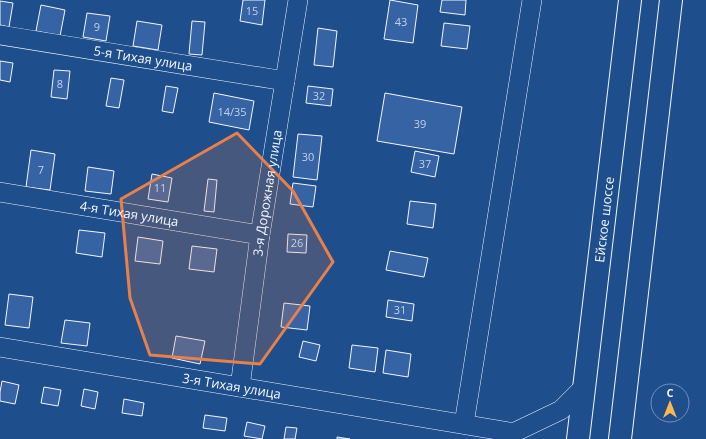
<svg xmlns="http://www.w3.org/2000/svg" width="706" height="439" font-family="'Open Sans',sans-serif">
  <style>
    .building { fill: #3563a3; stroke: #f2f6ff }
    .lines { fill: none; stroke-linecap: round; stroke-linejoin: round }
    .minor-casing { stroke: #f2f6ff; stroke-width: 20 }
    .major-casing { stroke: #f2f6ff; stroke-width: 24 }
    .minor { stroke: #1f4e8c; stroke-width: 19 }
    .major { stroke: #1f4e8c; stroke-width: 22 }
    .marked { fill: #ea8049; fill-opacity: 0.2; stroke: #ea8049; stroke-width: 3; stroke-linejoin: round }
    .labels { text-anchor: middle; stroke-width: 3; stroke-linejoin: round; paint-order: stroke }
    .number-label { font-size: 11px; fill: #c3d1e8 }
    .street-label { font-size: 13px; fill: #f2f6ff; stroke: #1f4e8c }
  </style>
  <rect width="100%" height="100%" fill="#1f4e8c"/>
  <path class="building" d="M 243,0 L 265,0 L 262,25 L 240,21 Z
    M 390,0 L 418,5 L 413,43 L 384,39 Z
    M 442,0 L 466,0 L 465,15 L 440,12 Z
    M 0,1 L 13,3 L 9,27 L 0,25 Z
    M 41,5 L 65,10 L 60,36 L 36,31 Z
    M 87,13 L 110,16 L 106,41 L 83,37 Z
    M 137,21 L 162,25 L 158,50 L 133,46 Z
    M 192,21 L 205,22 L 202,55 L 189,54 Z
    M 444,23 L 470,26 L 467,49 L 441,46 Z
    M 318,28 L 337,31 L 333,67 L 314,65 Z
    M 0,61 L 13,63 L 10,82 L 0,80 Z
    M 54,70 L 70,71 L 67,99 L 51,97 Z
    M 111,78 L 124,80 L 119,108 L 106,106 Z
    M 166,86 L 178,88 L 173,113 L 162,111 Z
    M 308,86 L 333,89 L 331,106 L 306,103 Z
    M 214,93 L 254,101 L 249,130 L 209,122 Z
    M 385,93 L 462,107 L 454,154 L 377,141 Z
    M 298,134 L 322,136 L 317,180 L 293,177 Z
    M 31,150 L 55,154 L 50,190 L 26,187 Z
    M 415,151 L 439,156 L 435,177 L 411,172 Z
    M 88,167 L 114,171 L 111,194 L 85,191 Z
    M 152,174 L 172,178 L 168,202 L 148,199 Z
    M 208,179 L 217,180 L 214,212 L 204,211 Z
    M 293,183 L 316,186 L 313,207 L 290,204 Z
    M 410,201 L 436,204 L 433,228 L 407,224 Z
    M 79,230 L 105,233 L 102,257 L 76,253 Z
    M 288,234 L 307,235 L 306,253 L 287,252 Z
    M 138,237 L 163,241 L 160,264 L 135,261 Z
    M 192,246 L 217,249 L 214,272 L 189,269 Z
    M 390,251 L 428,258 L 424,277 L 386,270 Z
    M 9,294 L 33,297 L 29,328 L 5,325 Z
    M 388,300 L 414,304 L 412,321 L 386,317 Z
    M 284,303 L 310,306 L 307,330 L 281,327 Z
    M 65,320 L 90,323 L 87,346 L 61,343 Z
    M 176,336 L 205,341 L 200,364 L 172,358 Z
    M 303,341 L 320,345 L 316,361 L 299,357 Z
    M 352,345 L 378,348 L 375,372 L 349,368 Z
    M 386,350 L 411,354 L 408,377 L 383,373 Z
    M 2,381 L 19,385 L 15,404 L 0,401 L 0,392 Z
    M 44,387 L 61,390 L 58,406 L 41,403 Z
    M 84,389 L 98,392 L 95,409 L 81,406 Z
    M 124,399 L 144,403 L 142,416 L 122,413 Z
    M 205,415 L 227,418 L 225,431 L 203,428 Z
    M 247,422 L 265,426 L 262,439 L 244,436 Z
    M 286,427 L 297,428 L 295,439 L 284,439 Z
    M 337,437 L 350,439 L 337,439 Z"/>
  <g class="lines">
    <g class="minor-casing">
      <g id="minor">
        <path id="s1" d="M 0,35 L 285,81"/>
        <path id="s2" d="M 0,192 L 260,235"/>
        <path id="s3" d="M 0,347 L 509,432 L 515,432 L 561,410 L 583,388"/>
        <path id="s4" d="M 240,387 L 260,235 L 298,0"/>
        <path d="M 464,424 L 532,0"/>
      </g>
    </g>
    <g class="major-casing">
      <g id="major">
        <path id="s5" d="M 578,439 L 630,0"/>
        <path d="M 620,439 L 671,0"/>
      </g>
    </g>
    <use href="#minor" class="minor"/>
    <use href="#major" class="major"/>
  </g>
  <path class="marked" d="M 237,133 L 293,191 L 333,262 L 260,364 L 150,355 L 130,298 L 121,199 Z"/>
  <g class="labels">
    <g class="number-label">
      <text x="252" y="15">15</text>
      <text x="401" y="26">43</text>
      <text x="97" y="31">9</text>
      <text x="60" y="88">8</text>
      <text x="319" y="100">32</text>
      <text x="232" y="116">14/35</text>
      <text x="420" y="128">39</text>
      <text x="308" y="161">30</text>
      <text x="425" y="168">37</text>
      <text x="41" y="174">7</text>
      <text x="160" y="192">11</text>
      <text x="297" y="247">26</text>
      <text x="400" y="314">31</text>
    </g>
    <g class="street-label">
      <text dy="5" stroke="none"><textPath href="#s1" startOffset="145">5-я Тихая улица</textPath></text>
      <text dy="5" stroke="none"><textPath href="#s4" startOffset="196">3-я Дорожная улица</textPath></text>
      <text dy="5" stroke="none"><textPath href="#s2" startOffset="131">4-я Тихая улица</textPath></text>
      <text dy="5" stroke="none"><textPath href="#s5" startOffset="221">Ейское шоссе</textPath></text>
      <text dy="5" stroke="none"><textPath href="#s3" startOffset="235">3-я Тихая улица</textPath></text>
    </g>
  </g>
  <g transform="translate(670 403)"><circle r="19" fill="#1f4e8c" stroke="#7391ba"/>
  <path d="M0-3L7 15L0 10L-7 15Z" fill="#ffb74d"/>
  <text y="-6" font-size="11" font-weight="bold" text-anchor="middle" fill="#f2f6ff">С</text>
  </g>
</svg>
